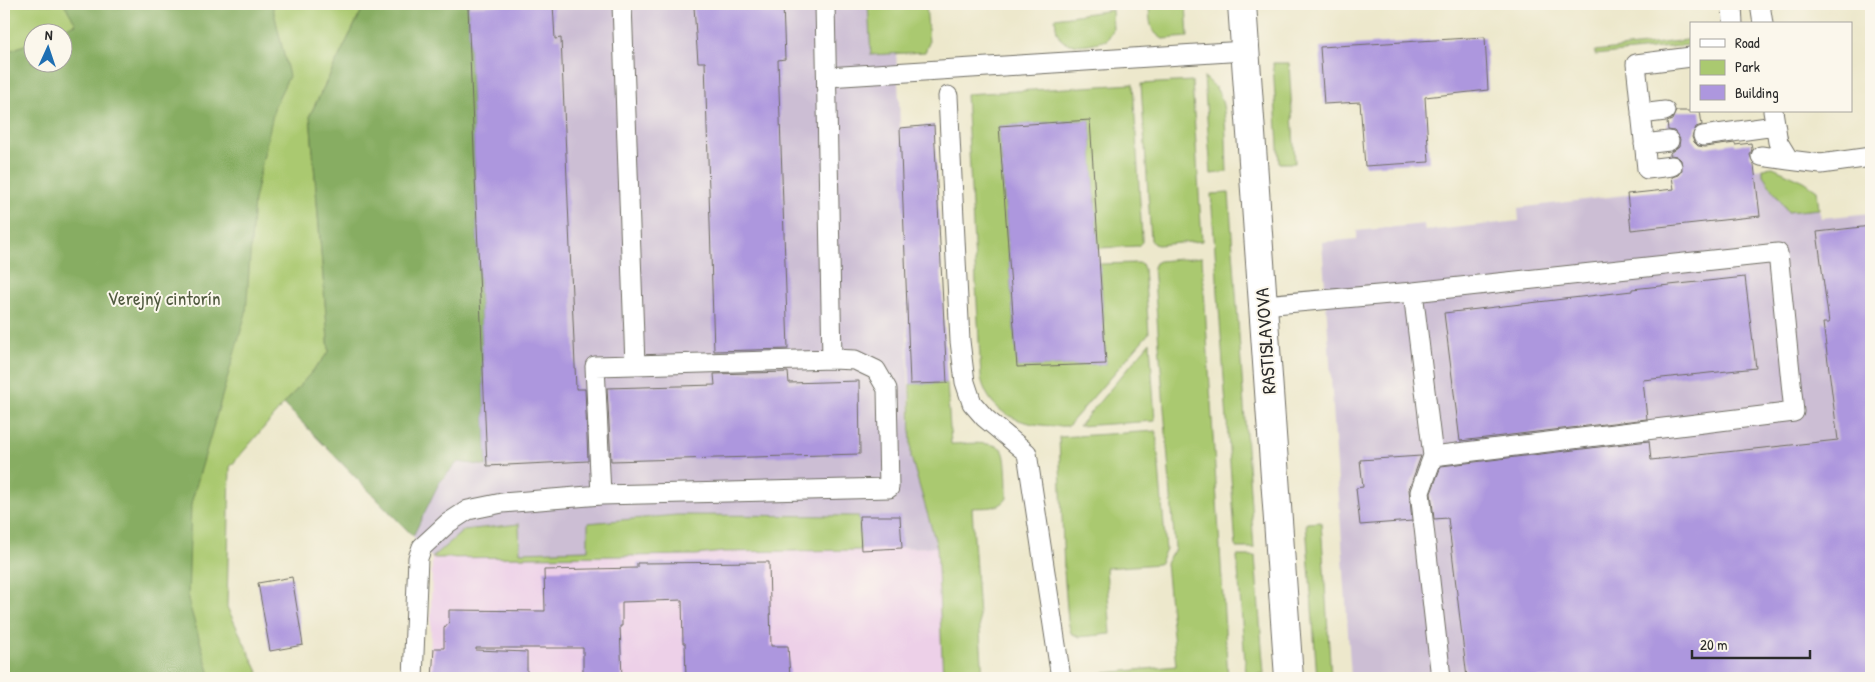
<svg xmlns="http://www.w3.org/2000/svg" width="1875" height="682" font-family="'Patrick Hand',sans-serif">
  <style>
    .built { fill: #edd0e8 }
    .industrial { fill: #ccbed4 }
    .green { fill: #aac970; stroke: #6a7a4e; fill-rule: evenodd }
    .forest { fill: #87ad62; stroke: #596c46 }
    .building { fill: #ad97de }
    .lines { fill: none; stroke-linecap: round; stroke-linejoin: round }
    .lane-casing { stroke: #6f6d63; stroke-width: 21 }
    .secondary-casing { stroke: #6f6d63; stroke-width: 30 }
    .lane { stroke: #fff; stroke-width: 19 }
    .secondary { stroke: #fff; stroke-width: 28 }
    .labels { text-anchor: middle; stroke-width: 4; stroke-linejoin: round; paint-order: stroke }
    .park-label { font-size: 19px; fill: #515a40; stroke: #fbf7ec }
    .street-label { font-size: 19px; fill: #2b2b2b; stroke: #fbf7ec }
  </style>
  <rect width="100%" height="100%" fill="#fbf7ec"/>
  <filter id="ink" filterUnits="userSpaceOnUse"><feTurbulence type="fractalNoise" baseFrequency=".02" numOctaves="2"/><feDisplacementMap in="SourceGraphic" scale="10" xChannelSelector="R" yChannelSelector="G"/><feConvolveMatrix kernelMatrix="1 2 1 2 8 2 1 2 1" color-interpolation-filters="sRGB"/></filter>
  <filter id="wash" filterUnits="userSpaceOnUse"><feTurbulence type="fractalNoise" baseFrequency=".0096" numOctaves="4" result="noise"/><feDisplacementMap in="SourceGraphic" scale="20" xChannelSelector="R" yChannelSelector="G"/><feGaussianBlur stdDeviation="1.12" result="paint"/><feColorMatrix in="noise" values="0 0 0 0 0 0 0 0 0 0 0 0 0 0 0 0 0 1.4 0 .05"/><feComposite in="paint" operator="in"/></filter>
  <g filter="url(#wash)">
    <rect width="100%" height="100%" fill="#ede8cc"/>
    <path class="built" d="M 937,547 L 943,678 L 430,678 L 432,558 L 696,555 L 723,552 Z"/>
    <path class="industrial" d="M 365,4 L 893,4 L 899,99 L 911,457 L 937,547 L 723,552 L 696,555 L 432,558 L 413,536 L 284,404 L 329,352 Z
      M 1763,168 L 1763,175 L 1814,210 L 1819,209 L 1821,218 L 1871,213 L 1871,678 L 1351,678 L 1322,242 L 1357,239 L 1357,231 L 1424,224 L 1425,231 L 1519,221 L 1518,208 L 1674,189 L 1673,179 Z"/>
    <path class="green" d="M 4,4 L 365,4 L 310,115 L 329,352 L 230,467 L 227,607 L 261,678 L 4,678 ZM 32,32 L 62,32 L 62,62 L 32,62 Z
      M 868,4 L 926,4 L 929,43 L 925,52 L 871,55 Z
      M 1175,4 L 1186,4 L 1188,37 L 1163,39 C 1149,31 1150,22 1149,7 L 1175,6 Z
      M 1112,10 L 1113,30 L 1107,40 C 1096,43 1068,50 1060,38 C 1056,32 1056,25 1055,18 Z
      M 1691,36 L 1691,44 L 1688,45 L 1595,55 L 1595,51 L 1687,40 Z
      M 1273,63 L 1289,63 L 1295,163 L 1279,163 Z
      M 1204,77 C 1212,83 1218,89 1221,98 C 1227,114 1226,154 1227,172 L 1211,174 Z
      M 1192,81 L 1202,241 L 1158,245 L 1154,244 L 1151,240 L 1141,84 Z
      M 1133,84 L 1142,237 L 1142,242 L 1138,246 L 1098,248 L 1090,120 L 999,126 L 1017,367 L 1106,364 L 1100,264 L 1138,263 L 1142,264 L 1144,269 L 1149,333 L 1068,426 C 1030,427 991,420 981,378 L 966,94 Z
      M 1773,167 L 1804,181 L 1817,190 L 1819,209 L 1788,212 L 1763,175 L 1763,168 Z
      M 1229,193 L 1254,548 L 1236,548 L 1211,194 Z
      M 1202,257 L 1228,678 L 1074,678 L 1074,676 L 1176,666 L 1166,563 L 1175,549 L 1153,267 L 1155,263 L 1159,261 Z
      M 1150,342 L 1155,421 L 1079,426 Z
      M 947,383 L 951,444 C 963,444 997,440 1003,451 C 1007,458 1007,488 1007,498 C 1000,510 984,507 972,508 L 983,678 L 943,678 L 937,547 L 911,457 L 910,384 Z
      M 1156,431 L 1166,550 L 1159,564 L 1106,568 L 1111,634 L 1079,637 L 1071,633 L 1068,621 L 1064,571 L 1059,437 Z
      M 677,515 L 859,516 L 861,550 L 723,552 L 696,555 L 623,556 L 432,558 L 464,530 L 519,524 L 520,552 L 588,550 L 588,523 Z
      M 1321,522 L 1331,678 L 1317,678 L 1306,523 Z
      M 1237,556 L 1255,556 L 1264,674 L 1246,675 Z"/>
    <path class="forest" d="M 64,4 L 272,4 L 289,76 L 275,105 L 254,200 L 246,313 L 191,504 L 188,600 L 211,678 L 4,678 L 4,53 L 32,42 L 32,62 L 62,62 L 62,32 L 55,32 L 76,24 Z
      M 365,4 L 468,4 L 487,466 L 458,462 L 439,483 L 413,536 L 284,404 L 329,352 L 310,115 Z"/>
    <g id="blocks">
      <path class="building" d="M 530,4 L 553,4 L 555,39 L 561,38 L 576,389 L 585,389 L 588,461 L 487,466 L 468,7 Z
        M 783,4 L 785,59 L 778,60 L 788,349 L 714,351 L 705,62 L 698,62 L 694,7 Z
        M 1485,37 L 1488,90 L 1425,97 L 1429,162 L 1365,166 L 1360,102 L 1324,104 L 1320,47 Z
        M 1676,111 L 1700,111 L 1702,125 L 1696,127 L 1692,137 L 1694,142 L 1698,146 L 1705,147 L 1735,143 L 1735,145 L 1751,143 L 1752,149 L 1750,155 L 1754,165 L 1760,216 L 1631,230 L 1627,194 L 1674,189 L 1672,177 L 1678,175 L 1682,170 L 1681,160 L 1677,156 L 1670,155 L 1670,153 L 1679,146 L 1680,139 L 1674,131 L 1668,130 L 1667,122 L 1672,120 Z
        M 1090,120 L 1106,364 L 1017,367 L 999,126 Z
        M 934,125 L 947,383 L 910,384 L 900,128 Z
        M 1871,226 L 1871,678 L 1467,678 L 1448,518 L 1434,519 L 1431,493 L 1441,466 L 1649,441 L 1651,460 L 1838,440 L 1823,323 L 1829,323 L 1817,232 Z
        M 1745,277 L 1756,368 L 1643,380 L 1647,419 L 1460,441 L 1444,313 L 1632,291 L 1632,289 Z
        M 788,372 L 789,383 L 859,381 L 860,454 L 611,461 L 607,388 L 715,385 L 714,374 Z
        M 1421,456 L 1409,489 L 1412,521 L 1360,525 L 1356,488 L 1363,487 L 1360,460 Z
        M 859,516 L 900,516 L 902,548 L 861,550 Z
        M 769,562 L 771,646 L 788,646 L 790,678 L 686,678 L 685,643 L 683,643 L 682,600 L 622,602 L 622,626 L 620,626 L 622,678 L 583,678 L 583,648 L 476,648 L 476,650 L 527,652 L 527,678 L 432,678 L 434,648 L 444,648 L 444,628 L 449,622 L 449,610 L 545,611 L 544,570 L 637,568 L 637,563 Z
        M 292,577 L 303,645 L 270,651 L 258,583 Z"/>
    </g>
  </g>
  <g filter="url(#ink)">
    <use href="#blocks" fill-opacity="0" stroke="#6f6d63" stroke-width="1"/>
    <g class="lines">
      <g class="lane-casing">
        <path id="lane" d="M 825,4 L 832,359
          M 1732,4 L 1733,24
          M 1760,4 L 1763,24
          M 827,77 L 1245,51
          M 948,96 L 960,341 L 965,382 L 972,403 L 985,418 L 1027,453 L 1061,678
          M 1773,111 L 1778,142 L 1789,160 L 1821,164 L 1871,157
          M 1641,114 L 1665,111
          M 1703,136 L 1775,126
          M 1644,144 L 1669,141
          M 1761,156 L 1789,160
          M 1672,166 L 1647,169 L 1636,64 L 1691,57
          M 1263,305 L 1413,292 L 1778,253 L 1794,412 L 1433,456 L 1413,292
          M 1433,456 L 1420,492 L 1441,678
          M 601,495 L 889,488 L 887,389 L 876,370 L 855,360 L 832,359 L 635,365 L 622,4
          M 413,678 L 418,558 L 422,547 L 448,523 L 468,510 L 502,503 L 601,495 L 595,366 L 635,365"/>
      </g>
      <g class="secondary-casing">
        <path id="secondary" d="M 1242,4 L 1289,678"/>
      </g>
      <use href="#lane" class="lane"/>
      <use href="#secondary" class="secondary"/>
    </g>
  </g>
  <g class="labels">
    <g class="park-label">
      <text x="164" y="305">Verejný cintorín</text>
    </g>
    <g class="street-label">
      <text transform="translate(1265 341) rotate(-94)" y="7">RASTISLAVOVA</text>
    </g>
  </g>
  <rect width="1875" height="682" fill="none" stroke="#fbf7ec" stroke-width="20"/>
  <rect x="1690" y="22" width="162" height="90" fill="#fbf7ec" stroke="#a8a59f"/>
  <rect x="1700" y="39" width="25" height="8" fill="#ffffff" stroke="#a8a59f"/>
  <text x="1735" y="48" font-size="15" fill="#2b2b2b">Road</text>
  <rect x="1700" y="60" width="25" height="15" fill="#aac970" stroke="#a8a59f"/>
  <text x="1735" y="72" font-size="15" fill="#2b2b2b">Park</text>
  <rect x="1700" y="85" width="25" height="15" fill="#ad97de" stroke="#a8a59f"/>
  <text x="1735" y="98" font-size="15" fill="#2b2b2b">Building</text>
  <g transform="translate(48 48) rotate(3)"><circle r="24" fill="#fbf7ec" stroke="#a8a59f"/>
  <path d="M0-4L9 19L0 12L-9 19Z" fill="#1f6fb2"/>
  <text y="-8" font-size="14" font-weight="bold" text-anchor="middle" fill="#2b2b2b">N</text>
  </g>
  <path d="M1692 650v8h118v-8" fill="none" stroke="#2b2b2b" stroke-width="2.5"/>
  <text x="1700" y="650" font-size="15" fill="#2b2b2b" stroke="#fbf7ec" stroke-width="4" paint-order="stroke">20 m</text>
</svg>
